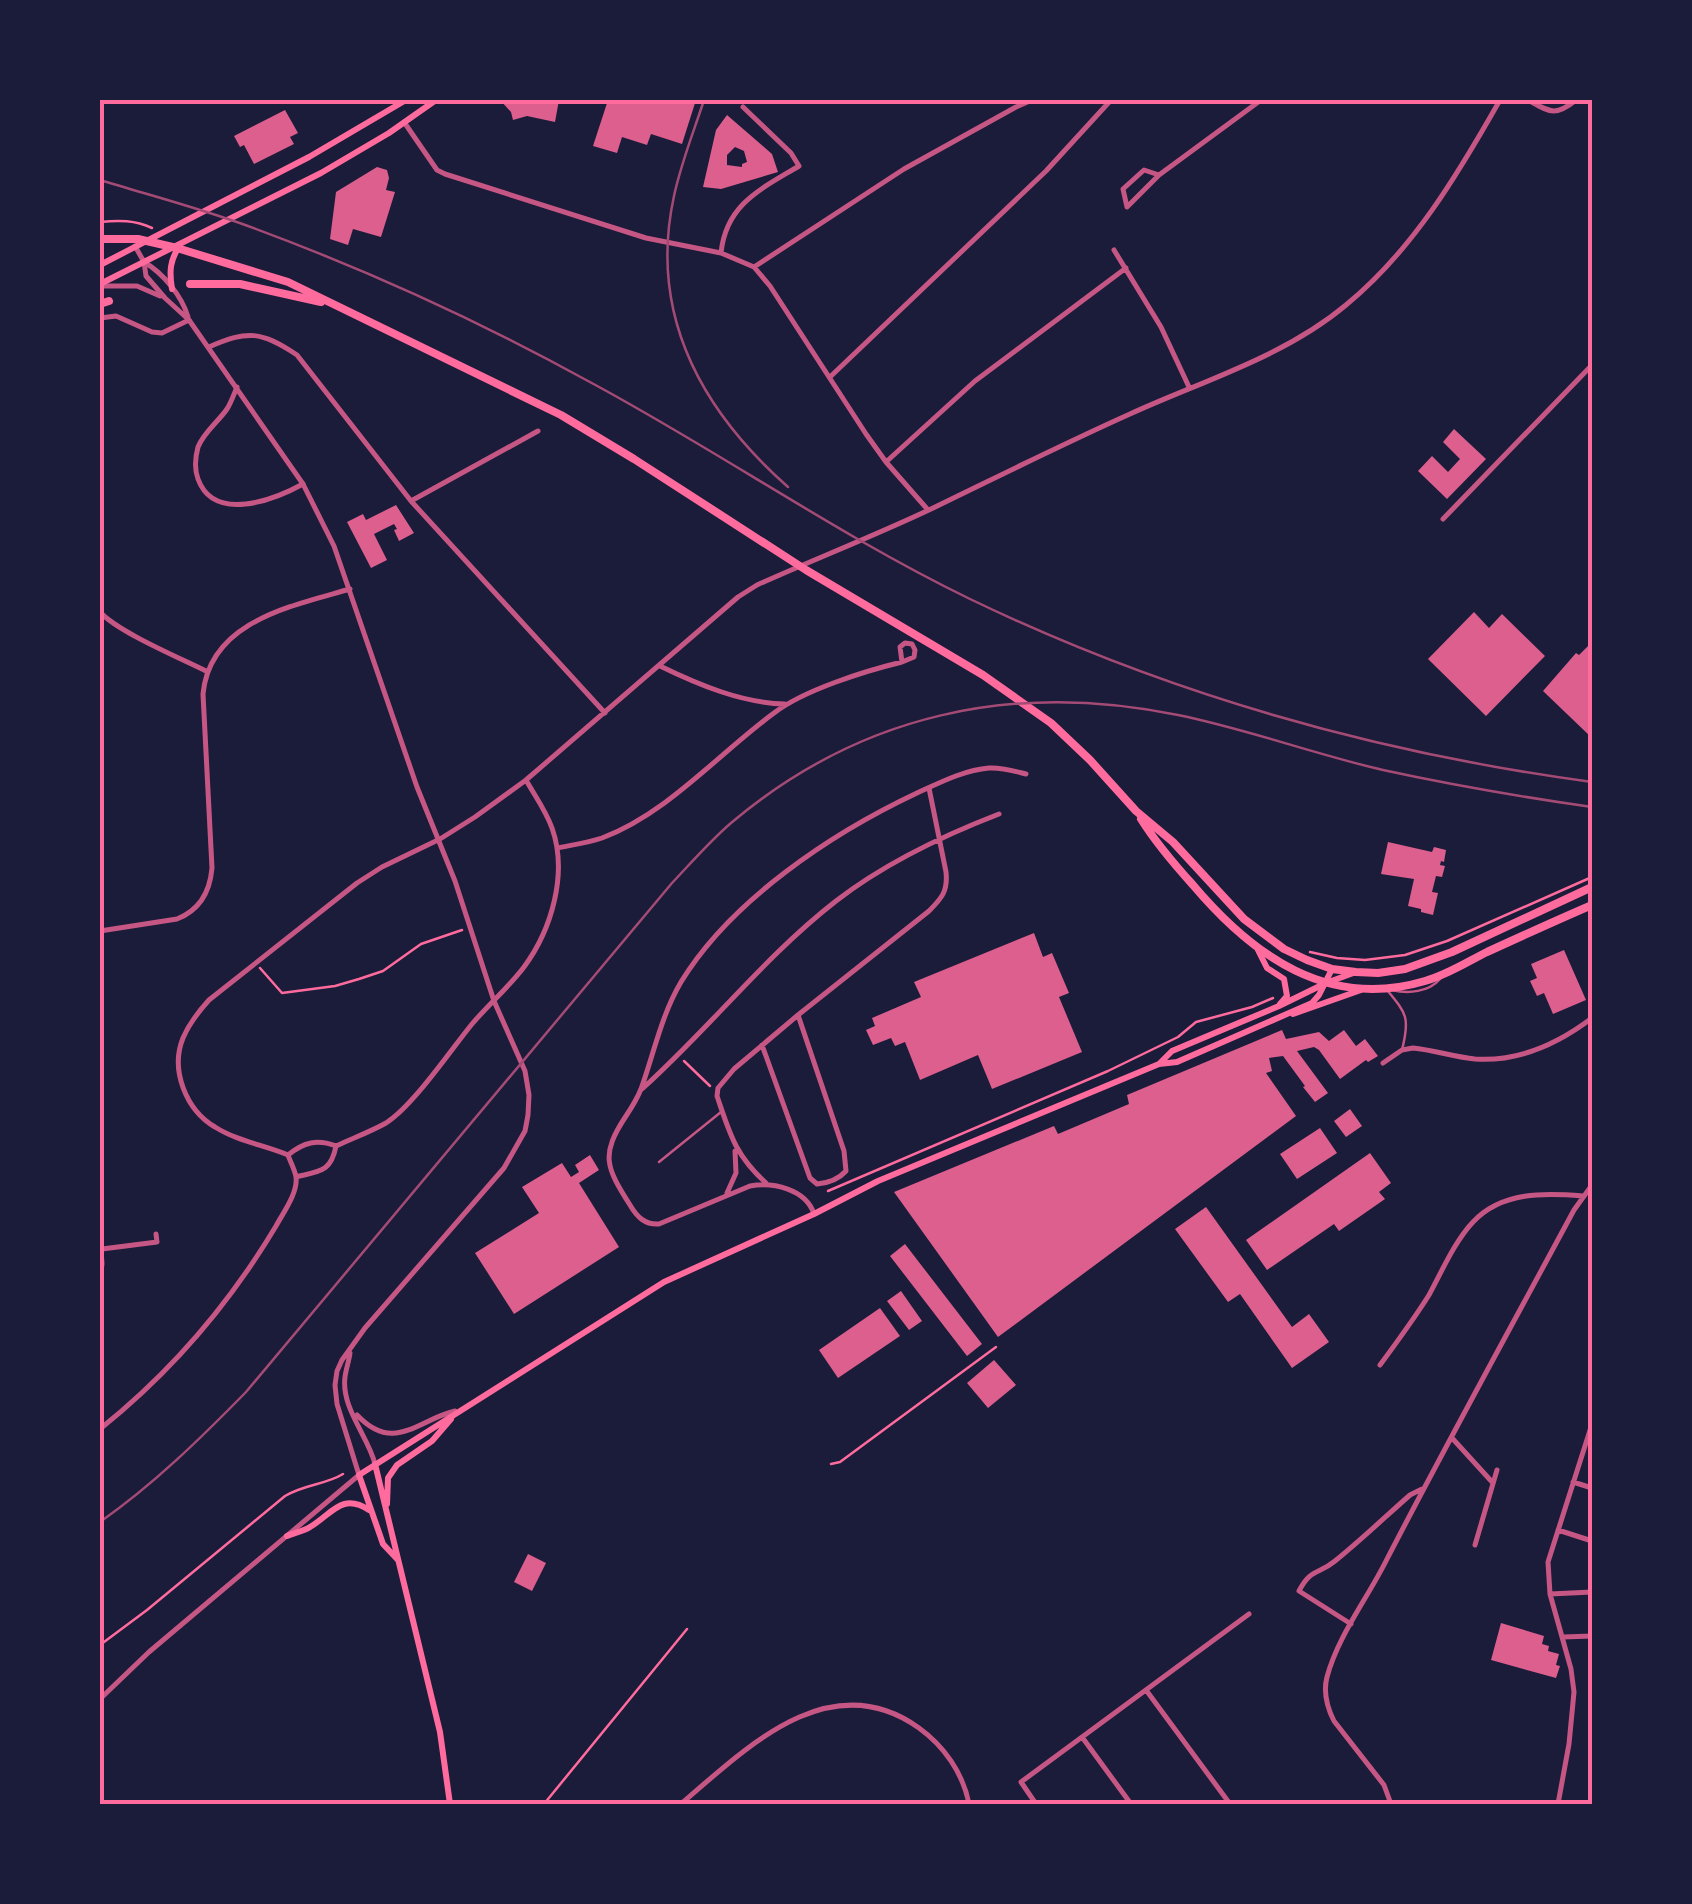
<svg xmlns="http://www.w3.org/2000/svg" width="1692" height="1904" font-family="'Varela Round',sans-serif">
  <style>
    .building { fill: #dd5f8e; fill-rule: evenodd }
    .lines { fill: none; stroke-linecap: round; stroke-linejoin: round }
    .path { stroke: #ff6b9d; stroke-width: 2.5 }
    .service { stroke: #c65784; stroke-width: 2.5 }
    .minor { stroke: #c65784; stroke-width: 5 }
    .tertiary { stroke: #c65784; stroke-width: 5 }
    .secondary { stroke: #ff6b9d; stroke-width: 6 }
    .primary { stroke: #ff6b9d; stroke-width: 8 }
    .rail { stroke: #a44b75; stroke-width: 2.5 }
    .neatline { fill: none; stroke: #ff6b9d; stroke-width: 4 }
  </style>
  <rect width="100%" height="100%" fill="#1b1b3a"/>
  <path class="building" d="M 500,100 L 559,100 L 555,122 L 527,116 L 513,120 L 511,112 Z
    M 608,100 L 696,100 L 682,144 L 651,134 L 647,145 L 622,137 L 617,153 L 593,146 Z
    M 285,110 L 298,133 L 290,137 L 294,144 L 254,164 L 244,145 L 240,147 L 234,136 Z
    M 727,115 L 772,154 L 778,172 L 721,189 L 703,187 L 716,130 ZM 735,147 L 744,151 L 747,162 L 742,164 L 742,167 L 727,165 L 727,155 Z
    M 377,167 L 387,170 L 389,178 L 386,190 L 395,192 L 381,237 L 353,229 L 348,245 L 330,239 L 336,192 Z
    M 1454,429 L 1486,459 L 1447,499 L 1418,471 L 1432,456 L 1448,472 L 1460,459 L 1443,442 Z
    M 396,505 L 414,533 L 399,541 L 394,530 L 397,529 L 394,524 L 374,534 L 387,560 L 371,568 L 347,522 L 363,514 L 366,520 Z
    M 1474,612 L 1489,628 L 1502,614 L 1545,656 L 1486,716 L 1428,659 Z
    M 1592,642 L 1592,738 L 1543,691 L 1576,653 L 1579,655 Z
    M 1388,842 L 1432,852 L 1434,847 L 1446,850 L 1444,862 L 1441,861 L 1440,865 L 1445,866 L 1442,877 L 1436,876 L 1432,892 L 1438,893 L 1433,915 L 1421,912 L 1421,909 L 1408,906 L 1414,879 L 1381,874 Z
    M 1034,933 L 1043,957 L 1052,953 L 1069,993 L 1059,997 L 1082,1052 L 992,1089 L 978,1055 L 920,1080 L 905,1042 L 895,1046 L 891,1038 L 873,1045 L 866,1030 L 875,1026 L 872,1018 L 921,997 L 914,982 Z
    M 1564,950 L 1586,1000 L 1553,1014 L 1544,993 L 1537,996 L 1530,981 L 1537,978 L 1531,964 Z
    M 1282,1030 L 1286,1039 L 1319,1032 L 1329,1041 L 1344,1030 L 1356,1046 L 1365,1039 L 1378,1056 L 1368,1062 L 1366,1060 L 1340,1079 L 1319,1050 L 1314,1047 L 1297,1051 L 1328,1093 L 1315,1102 L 1303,1087 L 1305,1086 L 1283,1056 L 1269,1058 L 1272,1071 L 1266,1073 L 1296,1116 L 998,1337 L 894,1192 L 1054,1126 L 1058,1134 L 1129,1104 L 1127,1095 Z
    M 1350,1109 L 1362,1126 L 1346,1137 L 1334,1121 Z
    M 1320,1128 L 1337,1153 L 1297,1179 L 1280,1154 Z
    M 1370,1153 L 1391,1183 L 1379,1192 L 1385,1199 L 1339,1231 L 1334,1224 L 1267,1270 L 1246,1240 Z
    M 590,1155 L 599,1170 L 579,1183 L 619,1247 L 514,1314 L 475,1253 L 539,1213 L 522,1187 L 562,1163 L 571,1177 L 579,1172 L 575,1165 Z
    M 1206,1207 L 1292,1327 L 1309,1314 L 1329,1342 L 1292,1368 L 1240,1294 L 1228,1302 L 1175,1229 Z
    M 905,1244 L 982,1344 L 967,1356 L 890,1256 Z
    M 901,1291 L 922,1321 L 909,1330 L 887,1301 Z
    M 880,1308 L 900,1336 L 838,1378 L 819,1350 Z
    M 994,1360 L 1016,1385 L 988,1408 L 967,1383 Z
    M 528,1554 L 546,1563 L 532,1591 L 514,1582 Z
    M 1501,1623 L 1544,1636 L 1542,1644 L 1549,1646 L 1548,1651 L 1559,1654 L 1556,1665 L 1560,1666 L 1556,1678 L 1491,1660 Z"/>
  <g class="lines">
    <path class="path" d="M 100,222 C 119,220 135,220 152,228
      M 1310,952 L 1337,958 L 1365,960 L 1405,955 L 1447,941 L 1592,877
      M 260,968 L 282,993 L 335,986 L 359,979 L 383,971 L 421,944 L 462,930
      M 684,1061 L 710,1086
      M 828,1191 L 1108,1071 L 1178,1037 L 1196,1022 L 1252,1007 L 1273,998
      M 831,1464 L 840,1462 L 996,1347
      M 100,1645 L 147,1610 L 285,1496 C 305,1484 325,1485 343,1474
      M 544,1804 L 687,1629"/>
    <path class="service" d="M 1387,990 C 1407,1014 1410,1018 1402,1050
      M 1392,990 C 1408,994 1429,992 1440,979
      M 659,1162 L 721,1112"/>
    <path class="minor" d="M 1528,100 C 1550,112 1555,117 1576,100
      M 404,122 L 437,170 L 445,174 L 646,238 L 721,253 L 754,267 L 770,286 L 866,434 L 886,462 L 928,510
      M 1159,175 L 1144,170 L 1123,189 L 1127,207 L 1159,175 L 1261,100
      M 1114,250 L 1161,327 L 1189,387
      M 721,253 C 726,204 761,189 799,166 L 791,153 L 743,107
      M 754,267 L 904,169 L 1016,107 L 1032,100
      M 100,318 L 116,316 L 152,332 L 162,333 L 189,320
      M 209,347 C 248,330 261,331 297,355 L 411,501 L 605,713
      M 830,377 L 1046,171 L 1111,100
      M 237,387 C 234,394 231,403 227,409 C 218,422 204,432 198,447 C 195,458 194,468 198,479 C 214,523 274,500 303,484
      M 886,462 L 975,381 L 1126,268
      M 411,501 L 538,431
      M 1443,519 L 1592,365
      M 100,612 C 118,632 180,658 206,671
      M 905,643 L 912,644 L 915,650 L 914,657 L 902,662 L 900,647 Z
      M 660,666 C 699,685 742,703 785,704
      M 557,848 C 572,845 587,843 602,838 C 668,813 718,754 774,713 C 804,690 865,671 902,662
      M 100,931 L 177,919 C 200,910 210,891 212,868 L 203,694 C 210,621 292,606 350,589
      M 762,1045 L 810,1178 L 817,1184 C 828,1183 838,1180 846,1171 L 844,1151 L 798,1015
      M 1383,1063 L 1402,1050 L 1413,1048 C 1434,1050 1454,1057 1475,1059 C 1518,1062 1559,1043 1592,1018
      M 642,1089 C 709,1029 765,956 836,901 C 885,863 942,836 999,814
      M 336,1146 C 353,1138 370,1132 386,1123 C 413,1106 450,1051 472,1024 C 489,1004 509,987 524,967 C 552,929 568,873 552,828 C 546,811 535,796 526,780
      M 288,1155 C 304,1142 317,1139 336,1146 C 331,1172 320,1171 296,1177
      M 766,1183 C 735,1155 730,1134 717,1096 L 718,1088 L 734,1069 L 798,1015 L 929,911 C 942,898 948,891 946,872 L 929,788
      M 727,1193 L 736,1173 L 735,1151
      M 814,1214 C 806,1189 773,1182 750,1186 L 659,1224 C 645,1225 637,1217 630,1205 C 606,1167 600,1155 626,1116 C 632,1107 637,1099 641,1089 C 654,1053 661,1016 681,982 C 731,900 832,833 917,793 C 939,783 964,770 989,768 C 1001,767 1014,771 1026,774
      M 100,1235 L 102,1264 L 100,1279
      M 102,1249 L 157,1242 L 156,1234
      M 1380,1365 C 1397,1342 1414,1319 1429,1295 C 1442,1271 1455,1241 1473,1222 C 1502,1191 1545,1193 1583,1196
      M 100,1429 C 170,1373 230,1303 276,1226 C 283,1213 298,1193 296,1177 C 295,1170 290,1161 288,1155 C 264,1145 237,1141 215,1127 C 186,1110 170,1070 183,1038 C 189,1024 199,1011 209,1000 L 357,883 L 382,867 L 440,839 L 475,817 L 526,780 L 738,597 L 757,585 C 815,559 874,536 931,509 C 997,477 1063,444 1130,414 C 1202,381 1284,357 1346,305 C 1413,250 1458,174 1500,100
      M 1452,1438 L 1493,1483
      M 1573,1482 L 1592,1488
      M 1558,1530 L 1592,1541
      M 1475,1545 L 1497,1470
      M 1550,1594 L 1592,1592
      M 1351,1624 L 1299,1591 C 1311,1568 1318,1575 1335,1561 C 1361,1540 1385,1517 1410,1495 L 1422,1489
      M 1563,1637 L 1592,1636
      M 1146,1690 L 1230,1804
      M 1082,1737 L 1131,1804
      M 1036,1804 L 1021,1782 L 1249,1614
      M 1391,1804 L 1384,1785 L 1334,1721 C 1327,1707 1323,1692 1327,1677 C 1338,1636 1367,1599 1386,1561 C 1447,1443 1511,1327 1574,1210 L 1592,1185
      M 1558,1804 L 1569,1744 L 1574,1692 L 1571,1669 L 1550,1594 L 1548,1562 L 1592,1424"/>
    <path class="tertiary" d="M 144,262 C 163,273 182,296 188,317
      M 100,286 L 137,286 L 160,296
      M 350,1353 C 349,1361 346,1369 345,1377 C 341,1408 368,1436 375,1464
      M 357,1415 C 394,1454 417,1420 455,1411
      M 100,1699 L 149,1652 L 359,1475 L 337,1404 L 335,1385 L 337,1371 L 342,1360 L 365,1328 L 504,1168 L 525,1131 L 528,1115 L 529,1095 L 525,1071 L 494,1001 L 455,881 L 417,787 L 334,546 L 303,484 L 189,320 L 165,298 L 146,276 L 144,262 L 135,246
      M 681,1804 C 746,1748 830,1664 919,1728 C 944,1746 963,1773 969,1804"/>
    <path class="secondary" d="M 100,265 L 309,157 L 406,100
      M 100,284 L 321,173 L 389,133 L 436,100
      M 172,289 C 169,271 170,260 180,245
      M 1258,950 L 1267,968 L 1284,979 L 1287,996 L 1280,1004
      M 1293,1014 L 1361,990
      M 1160,1063 L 1172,1051 L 1279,1006 L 1326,983 L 1356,972
      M 375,1464 L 440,1732 L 450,1804
      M 387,1504 L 388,1478 L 397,1465 L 432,1441 L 451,1419
      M 287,1536 C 294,1533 304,1531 310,1527 C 332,1514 342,1492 369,1510
      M 398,1560 L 383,1544 L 359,1475 L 664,1282 L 814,1214 L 878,1181 L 1159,1064 L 1177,1062 L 1312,1003 L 1319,995 L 1332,969"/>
    <path class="primary" d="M 100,239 L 138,239 L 177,248 L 288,282 L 561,415 L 634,459 L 806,570 L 983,675 L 1051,723 L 1090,760 L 1136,811 L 1173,842 L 1244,919 L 1284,949 L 1307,960 L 1332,969 L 1356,972 L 1378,973 L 1405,969 L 1452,952 L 1592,887
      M 190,284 L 240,284 L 321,302
      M 100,304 L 109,301
      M 1141,819 C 1156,843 1174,864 1193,885 C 1253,956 1328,1010 1425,981 C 1447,975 1467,962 1487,952 C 1522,936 1557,920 1592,905"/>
    <path class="rail" d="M 704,100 C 694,131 681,163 674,196 C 648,315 701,410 788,487
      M 100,180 C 149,195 199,208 248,226 C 365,269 479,321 588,381 C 717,450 838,535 970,599 C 1165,693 1377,753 1592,782
      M 100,1522 C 154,1484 200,1439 246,1392 L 672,883 C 691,863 710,841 731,823 C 860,714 1013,681 1178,715 C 1247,729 1314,754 1383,770 C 1452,785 1522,797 1592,807"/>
  </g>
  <rect width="1692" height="1904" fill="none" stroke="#1b1b3a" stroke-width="205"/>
  <rect x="102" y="102" width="1488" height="1700" class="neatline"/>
</svg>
